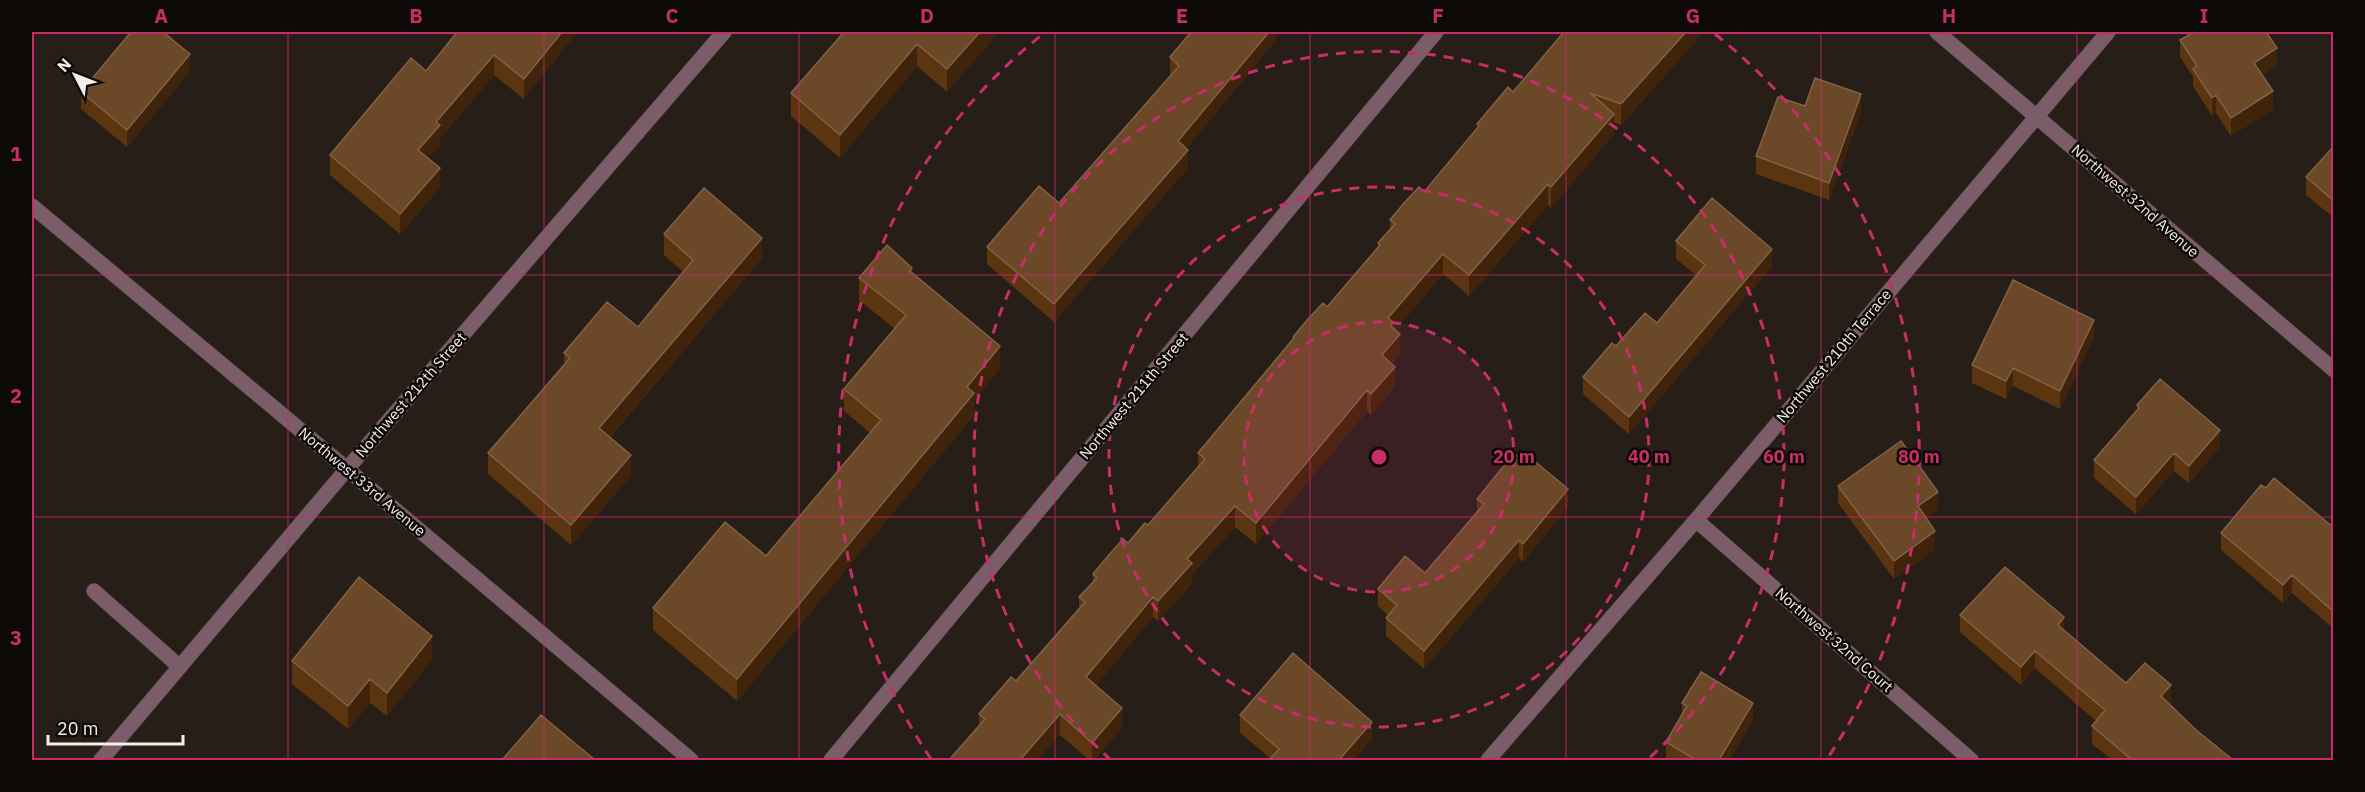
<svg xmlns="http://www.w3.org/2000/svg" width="2365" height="792" font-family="'IBM Plex Sans',sans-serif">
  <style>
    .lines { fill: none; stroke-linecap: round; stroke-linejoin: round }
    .minor-casing { stroke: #443b36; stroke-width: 16 }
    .minor { stroke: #7b5d69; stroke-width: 15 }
    .wall { fill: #5b3410 }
    .shaded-wall { fill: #3f230a }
    .building { fill: #6b4828; stroke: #816246; stroke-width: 1.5 }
    .grid { fill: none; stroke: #c72e69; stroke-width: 1.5; stroke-opacity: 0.55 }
    .ring { fill: none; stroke: #c72e69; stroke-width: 3; stroke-dasharray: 10 8 }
    .labels { text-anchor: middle; stroke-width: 5; stroke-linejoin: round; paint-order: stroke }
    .street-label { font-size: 15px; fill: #f5efeb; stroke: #0d0907 }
    .centre { fill: #c72e69; stroke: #0d0907; stroke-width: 3 }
    .ring-label { font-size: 18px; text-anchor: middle; font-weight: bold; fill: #c72e69; stroke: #0d0907; stroke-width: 5; stroke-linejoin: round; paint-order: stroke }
    .neatline { fill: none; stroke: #c72e69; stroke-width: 2 }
    .grid-label { font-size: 20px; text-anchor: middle; font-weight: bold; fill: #c72e69 }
  </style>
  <rect width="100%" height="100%" fill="#271e18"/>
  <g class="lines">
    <g class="minor-casing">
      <path id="minor" d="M 1937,32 L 2334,370
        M 32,206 L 347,469 L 691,760
        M 1696,520 L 1971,760
        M 94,591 L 180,667
        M 101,760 L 347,469 L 724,32
        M 831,760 L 1436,32
        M 1488,760 L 1696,520 L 2108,32"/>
    </g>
    <use href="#minor" class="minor"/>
  </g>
  <path class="wall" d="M 577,32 L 524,99 L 494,75 L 440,138 L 440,145 L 428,158 L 440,188 L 400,234 L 330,175 L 330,155 L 426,71 Z
    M 844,32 L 999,32 L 947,92 L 917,66 L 840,158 L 791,116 L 791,93 Z
    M 1189,32 L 1277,32 L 1276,33 L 1276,40 L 1186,149 L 1188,168 L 1054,322 L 987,264 L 987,247 L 1059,203 L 1170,76 L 1170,57 L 1189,34 Z
    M 1701,32 L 1701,35 L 1621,125 L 1614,122 L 1614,134 L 1551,208 L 1548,205 L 1469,296 L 1443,274 L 1395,330 L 1400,354 L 1392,364 L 1395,387 L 1371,415 L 1367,411 L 1256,544 L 1235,527 L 1192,575 L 1192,584 L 1158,621 L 1153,617 L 1096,685 L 1122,728 L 1094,760 L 1089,760 L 1060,735 L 979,725 L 979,714 L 1016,681 L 1079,609 L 1079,597 L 1093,583 L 1093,574 L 1148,525 L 1198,467 L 1198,453 L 1293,340 L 1293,337 L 1327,307 L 1378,247 L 1378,243 L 1390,229 L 1390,220 L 1424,192 L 1477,129 L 1477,124 L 1513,92 Z
    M 2180,40 L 2277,66 L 2262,75 L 2273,109 L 2231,136 L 2216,113 L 2212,116 L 2193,86 L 2193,77 L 2180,57 Z
    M 190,71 L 127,147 L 81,109 L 81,92 Z
    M 1805,106 L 1861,112 L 1829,200 L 1756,174 L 1756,156 Z
    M 2334,146 L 2334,218 L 2306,195 L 2306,177 Z
    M 664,234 L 762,258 L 610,437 L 631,476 L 571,545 L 488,474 L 488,453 L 564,365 L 564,353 L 638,327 L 683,272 L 664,255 Z
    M 1676,241 L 1772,266 L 1629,434 L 1583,394 L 1583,377 L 1616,346 L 1657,323 L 1696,275 L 1676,259 Z
    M 912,273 L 1000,368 L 974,400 L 974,415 L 737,701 L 653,630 L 653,608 L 766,556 L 870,433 L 844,411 L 844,389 L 895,329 L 859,300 L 859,278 Z
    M 2094,337 L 2060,409 L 2013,386 L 2006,399 L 1972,383 L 1972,365 Z
    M 2137,405 L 2220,447 L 2189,483 L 2174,471 L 2136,514 L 2094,478 L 2094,460 L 2137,410 Z
    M 1838,486 L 1938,510 L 1926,518 L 1935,549 L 1894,579 L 1838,503 Z
    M 1477,499 L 1568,507 L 1523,562 L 1519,558 L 1424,669 L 1386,636 L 1386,618 L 1388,615 L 1378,606 L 1378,589 L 1425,573 L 1477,513 Z
    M 2334,528 L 2334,629 L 2292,593 L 2283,603 L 2221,550 L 2221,533 Z
    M 1960,615 L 2064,630 L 2126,683 L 2171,703 L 2170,704 L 2196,730 L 2233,760 L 2112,760 L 2092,744 L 2092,726 L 2096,721 L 2035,668 L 2021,685 L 1960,632 Z
    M 432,660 L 387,716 L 370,703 L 348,729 L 292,684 L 292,661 Z
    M 1682,703 L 1753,721 L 1729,760 L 1666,760 L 1666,742 L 1682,715 Z
    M 1240,715 L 1372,739 L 1354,760 L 1269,760 L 1271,759 L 1240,733 Z"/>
  <path class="shaded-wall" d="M 562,32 L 577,32 L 524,99 L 524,79 Z
    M 980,32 L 999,32 L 947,92 L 947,69 Z
    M 1269,32 L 1277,32 L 1276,33 L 1276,40 L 1178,159 L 1178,141 Z
    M 1686,32 L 1701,32 L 1701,35 L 1621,125 L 1621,104 Z
    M 917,44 L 917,66 L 840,158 L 840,135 Z
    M 2277,48 L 2277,66 L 2254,80 L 2254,63 Z
    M 190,54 L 190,71 L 127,147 L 127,130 Z
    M 494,55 L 494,75 L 440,138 L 440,145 L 418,170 L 418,150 L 436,122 Z
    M 2273,91 L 2273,109 L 2231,136 L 2231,118 Z
    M 1861,94 L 1861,112 L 1829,200 L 1829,183 Z
    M 2216,95 L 2216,113 L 2212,116 L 2212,98 Z
    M 1614,114 L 1614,134 L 1551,208 L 1551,187 Z
    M 1188,150 L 1188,168 L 1054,322 L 1054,304 Z
    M 440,168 L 440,188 L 400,234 L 400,214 Z
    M 1548,184 L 1548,205 L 1469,296 L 1469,275 Z
    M 762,238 L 762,258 L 599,449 L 599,428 Z
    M 1772,249 L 1772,266 L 1629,434 L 1629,417 Z
    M 1443,254 L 1443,274 L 1393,332 L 1400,334 L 1400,354 L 1382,375 L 1382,355 L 1388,318 Z
    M 2094,320 L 2094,337 L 2060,409 L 2060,391 Z
    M 1000,346 L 1000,368 L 974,400 L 974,415 L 737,701 L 737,679 L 967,387 Z
    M 1395,367 L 1395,387 L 1371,415 L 1371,394 Z
    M 2013,368 L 2013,386 L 2006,399 L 2006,381 Z
    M 1367,390 L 1367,411 L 1256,544 L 1256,523 Z
    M 2220,430 L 2220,447 L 2189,483 L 2189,466 Z
    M 2174,453 L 2174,471 L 2136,514 L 2136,497 Z
    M 631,455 L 631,476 L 571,545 L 571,525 Z
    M 1568,489 L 1568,507 L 1523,562 L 1523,544 Z
    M 1938,492 L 1938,510 L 1918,524 L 1918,506 Z
    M 1235,506 L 1235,527 L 1192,575 L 1192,584 L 1158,621 L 1158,601 L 1187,559 Z
    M 1935,531 L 1935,549 L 1894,579 L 1894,561 Z
    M 1519,540 L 1519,558 L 1424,669 L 1424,651 Z
    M 2292,575 L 2292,593 L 2283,603 L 2283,585 Z
    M 1153,597 L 1153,617 L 1086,697 L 1086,677 Z
    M 2064,617 L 2064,635 L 2058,625 Z
    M 432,636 L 432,660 L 387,716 L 387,693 Z
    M 2035,651 L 2035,668 L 2021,685 L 2021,667 Z
    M 370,679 L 370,703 L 348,729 L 348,706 Z
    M 2171,685 L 2171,703 L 2161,713 L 2161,696 Z
    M 1753,703 L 1753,721 L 1729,760 L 1719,760 Z
    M 1122,708 L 1122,728 L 1094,760 L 1092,760 L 1092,743 Z
    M 1060,714 L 1060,735 L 1038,760 L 1020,760 Z
    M 1372,722 L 1372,739 L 1354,760 L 1339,760 Z"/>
  <path class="building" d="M 131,32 L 163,32 L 190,54 L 127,130 L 81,92 Z
    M 457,32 L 562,32 L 524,79 L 494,55 L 436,122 L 440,125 L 418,150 L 440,168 L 400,214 L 330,155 L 411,58 L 426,71 Z
    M 844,32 L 980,32 L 947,69 L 917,44 L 840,135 L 791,93 Z
    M 1191,32 L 1269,32 L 1178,141 L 1188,150 L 1054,304 L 987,247 L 1039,186 L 1059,203 L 1179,66 L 1170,57 Z
    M 1564,32 L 1686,32 L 1621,104 L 1590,93 L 1614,114 L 1551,187 L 1548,184 L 1469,275 L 1443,254 L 1388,318 L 1393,322 L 1391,326 L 1400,334 L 1382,355 L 1395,367 L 1371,394 L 1367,390 L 1256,523 L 1235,506 L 1187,559 L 1192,563 L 1158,601 L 1153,597 L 1086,677 L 1122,708 L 1092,743 L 1060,714 L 1020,760 L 949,760 L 985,719 L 979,714 L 1011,677 L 1016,681 L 1085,602 L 1079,597 L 1097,578 L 1093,574 L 1108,556 L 1123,539 L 1128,543 L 1145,523 L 1148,525 L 1205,459 L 1198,453 L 1294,338 L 1293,337 L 1308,319 L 1323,303 L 1327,307 L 1380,245 L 1378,243 L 1395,224 L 1390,220 L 1404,203 L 1419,187 L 1424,192 L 1479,126 L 1477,124 L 1508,87 L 1513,92 Z
    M 2194,32 L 2266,32 L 2277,48 L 2254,63 L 2273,91 L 2231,118 L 2216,95 L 2212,98 L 2193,69 L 2197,66 L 2180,40 Z
    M 1815,78 L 1861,94 L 1829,183 L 1756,156 L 1778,97 L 1805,106 Z
    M 2334,146 L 2334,201 L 2306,177 Z
    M 704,188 L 762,238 L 599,428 L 631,455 L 571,525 L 488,453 L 570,358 L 564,353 L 607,302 L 638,327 L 693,260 L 664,234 Z
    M 1712,198 L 1772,249 L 1629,417 L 1583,377 L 1612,343 L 1616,346 L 1645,313 L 1657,323 L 1705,265 L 1676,241 Z
    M 887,245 L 912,268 L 910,271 L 1000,346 L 967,387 L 974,393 L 737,679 L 653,608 L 725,522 L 766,556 L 881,420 L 844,389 L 906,315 L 859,278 Z
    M 2013,280 L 2094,320 L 2060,391 L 2013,368 L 2006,381 L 1972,365 Z
    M 2160,379 L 2220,430 L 2189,466 L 2174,453 L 2136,497 L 2094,460 L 2139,408 L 2137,405 Z
    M 1901,441 L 1938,492 L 1918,506 L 1935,531 L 1894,561 L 1838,486 Z
    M 1514,453 L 1528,464 L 1532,459 L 1568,489 L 1523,544 L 1519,540 L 1424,651 L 1386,618 L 1397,605 L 1378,589 L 1405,556 L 1425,573 L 1484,504 L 1477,499 Z
    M 2274,478 L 2334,528 L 2334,612 L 2292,575 L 2283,585 L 2221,533 L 2261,485 L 2266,488 Z
    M 2005,567 L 2064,617 L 2058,625 L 2126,683 L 2145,663 L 2171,685 L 2161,696 L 2196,730 L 2233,760 L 2132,760 L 2092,726 L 2105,710 L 2035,651 L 2021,667 L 1960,615 Z
    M 359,577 L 432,636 L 387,693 L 370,679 L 348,706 L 292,661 Z
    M 1293,653 L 1372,722 L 1339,760 L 1269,760 L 1279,749 L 1240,715 Z
    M 1701,672 L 1753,703 L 1719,760 L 1696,760 L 1666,742 L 1687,706 L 1682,703 Z
    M 541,715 L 595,760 L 502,760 Z"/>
  <path class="grid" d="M 288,32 L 288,760M 544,32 L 544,760M 799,32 L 799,760M 1055,32 L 1055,760M 1310,32 L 1310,760M 1566,32 L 1566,760M 1821,32 L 1821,760M 2077,32 L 2077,760M 32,275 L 2334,275M 32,517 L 2334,517"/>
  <circle cx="1379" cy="457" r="135" fill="#c72e69" fill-opacity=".12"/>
  <g class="ring">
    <circle cx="1379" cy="457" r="135"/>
    <circle cx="1379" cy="457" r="270"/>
    <path d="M1111 760A405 405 0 1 1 1647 760"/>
    <path d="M931 759A540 540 0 0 1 1043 34M1715 34A540 540 0 0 1 1827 759"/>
  </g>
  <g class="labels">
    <g class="street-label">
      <text transform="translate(2135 201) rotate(41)" y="5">Northwest 32nd Avenue</text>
      <text transform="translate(1834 356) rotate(-50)" y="5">Northwest 210th Terrace</text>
      <text transform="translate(411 395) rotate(-49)" y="5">Northwest 212th Street</text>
      <text transform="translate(1134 396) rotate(-50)" y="5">Northwest 211th Street</text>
      <text transform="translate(362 482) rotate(40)" y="5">Northwest 33rd Avenue</text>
      <text transform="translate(1834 640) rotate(41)" y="5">Northwest 32nd Court</text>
    </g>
  </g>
  <circle cx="1379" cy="457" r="9" class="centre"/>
  <g class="ring-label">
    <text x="1514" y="463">20 m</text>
    <text x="1649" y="463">40 m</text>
    <text x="1784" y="463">60 m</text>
    <text x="1919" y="463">80 m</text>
  </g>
  <rect width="2365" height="792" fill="none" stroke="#0d0907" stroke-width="66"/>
  <g transform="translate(75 75) rotate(312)" stroke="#0d0907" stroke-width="4.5" paint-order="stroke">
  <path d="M0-4.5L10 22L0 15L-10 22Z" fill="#f5efeb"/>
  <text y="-9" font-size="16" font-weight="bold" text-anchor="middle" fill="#f5efeb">N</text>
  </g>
  <path d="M48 735v9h135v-9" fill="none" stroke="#f5efeb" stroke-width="3"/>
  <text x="57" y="735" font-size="18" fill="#f5efeb" stroke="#0d0907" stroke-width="4.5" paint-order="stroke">20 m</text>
  <rect x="33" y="33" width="2299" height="726" class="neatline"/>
  <g class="grid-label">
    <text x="161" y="23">A</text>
    <text x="416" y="23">B</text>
    <text x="672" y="23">C</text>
    <text x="927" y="23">D</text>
    <text x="1182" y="23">E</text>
    <text x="1438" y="23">F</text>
    <text x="1693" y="23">G</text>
    <text x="1949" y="23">H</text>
    <text x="2204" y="23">I</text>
    <text x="16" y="161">1</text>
    <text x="16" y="403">2</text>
    <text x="16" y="645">3</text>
  </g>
</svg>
